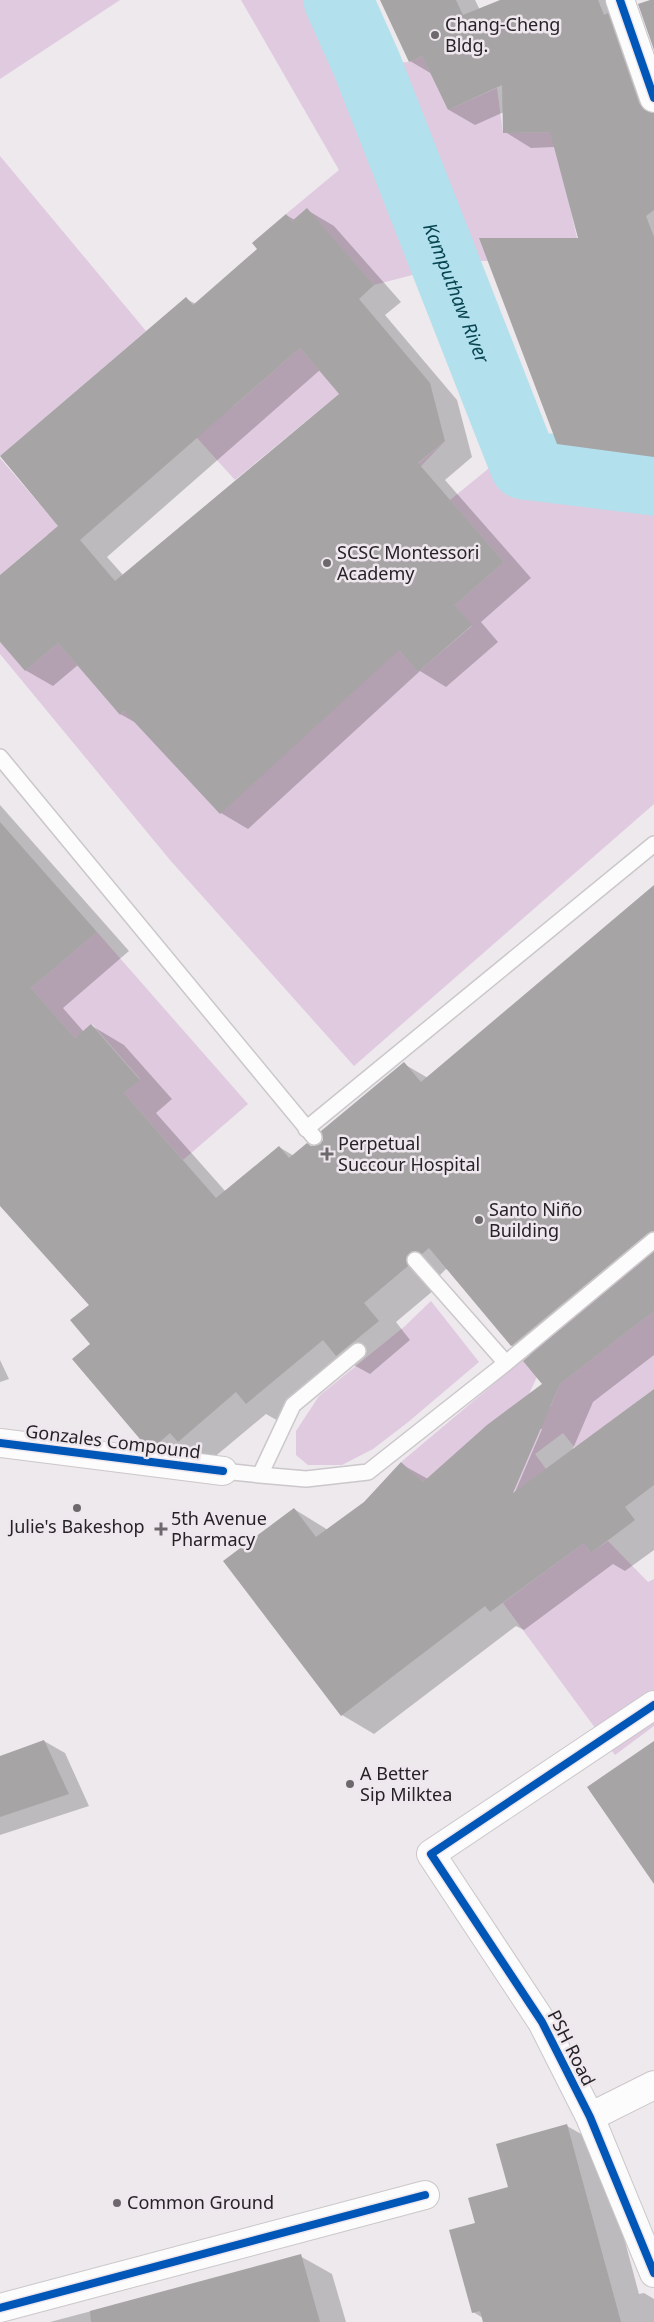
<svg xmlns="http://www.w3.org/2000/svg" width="654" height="2322" font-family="'Noto Sans',sans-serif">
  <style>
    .green { fill: #e0cadf }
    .shadow { fill: #0003; fill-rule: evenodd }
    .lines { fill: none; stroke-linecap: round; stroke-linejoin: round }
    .river { stroke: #b2e0ec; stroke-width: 69 }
    .building { fill: #a7a4a5; fill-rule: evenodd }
    .lane-casing { stroke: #cbc7ca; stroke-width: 18 }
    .street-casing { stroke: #cbc7ca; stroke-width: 30 }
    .lane { stroke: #fcfcfc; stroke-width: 15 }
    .street { stroke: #fcfcfc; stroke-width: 28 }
    .cycleway-casing { stroke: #efe7ee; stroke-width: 11 }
    .cycleway { stroke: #0057b8; stroke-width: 8 }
    .poi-dot { fill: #6c686c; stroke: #efe7ee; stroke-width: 2 }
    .labels { text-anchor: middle; stroke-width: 5; stroke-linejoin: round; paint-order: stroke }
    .poi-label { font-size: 18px; fill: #262326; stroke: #efe7ee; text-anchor: start }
    .street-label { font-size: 18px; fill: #262326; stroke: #efe7ee }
    .water-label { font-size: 19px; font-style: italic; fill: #064551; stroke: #efe7ee }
  </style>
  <rect width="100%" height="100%" fill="#ede9ed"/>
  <path class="green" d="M 0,0 L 120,0 L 0,79 Z
    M 241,0 L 365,0 L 389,63 L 409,62 L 422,56 L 448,110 L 497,88 L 503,133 L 553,132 L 577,238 L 480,239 L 488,261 L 466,261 L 374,285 L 307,209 L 292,221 L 286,214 L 339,170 Z
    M 0,156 L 146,331 L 0,456 Z
    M 300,348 L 339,394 L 235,480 L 179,418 L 234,406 Z
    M 445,441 L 366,524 L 399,650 L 418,672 L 472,626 L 455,605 L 504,562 L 450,500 L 510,451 L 654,470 L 654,804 L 354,1066 L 170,860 L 0,654 L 0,642 L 25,671 L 58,643 L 120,715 Z
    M 0,458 L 79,550 L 47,535 L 0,575 Z
    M 97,932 L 248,1104 L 183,1160 L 124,1093 L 140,1079 L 92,1024 L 75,1038 L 31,988 Z
    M 654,1249 L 654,1281 L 542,1366 L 529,1394 L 423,1482 L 401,1462 Z
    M 431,1301 L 479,1362 L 407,1423 L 373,1449 L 342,1465 L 308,1465 L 296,1455 L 296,1431 L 319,1396 L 405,1326 Z
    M 654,1311 L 654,1389 L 575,1448 L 563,1433 L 535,1454 L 546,1469 L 441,1548 L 502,1442 L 551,1406 L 560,1384 Z
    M 608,1541 L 648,1582 L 654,1579 L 654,1726 L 615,1755 L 503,1603 L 584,1543 L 591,1553 Z"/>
  <path class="shadow" d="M 381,0 L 475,0 L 480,10 L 503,0 L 618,0 L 654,86 L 654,468 L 585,459 L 558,443 L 580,239 L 555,147 L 531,148 L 505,132 L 504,112 L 475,125 L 449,110 L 432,74 L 410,61 Z
    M 307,210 L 334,226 L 401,302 L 385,315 L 457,400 L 472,457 L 445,480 L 531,578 L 481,622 L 498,642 L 446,687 L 420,671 L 248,829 L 221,813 L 138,724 L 120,714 L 78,665 L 53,686 L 25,670 L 0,640 L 0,577 L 60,526 L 1,457 L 186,299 L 196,304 L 259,249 L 286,215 L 295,220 ZM 320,370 L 340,394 L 123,575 L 107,557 Z
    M 0,805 L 129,951 L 63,1008 L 84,1032 L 92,1026 L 124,1045 L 172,1099 L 156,1113 L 226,1192 L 279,1147 L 294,1156 L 311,1147 L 320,1146 L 404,1064 L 428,1078 L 654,887 L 654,1355 L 593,1402 L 572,1451 L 654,1390 L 654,1550 L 625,1571 L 613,1564 L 524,1630 L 516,1626 L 374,1734 L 342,1715 L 294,1509 L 328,1530 L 365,1503 L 401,1464 L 428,1479 L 544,1384 L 531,1356 L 512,1346 L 449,1270 L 446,1269 L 439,1276 L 440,1285 L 396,1322 L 410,1340 L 370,1374 L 350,1363 L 280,1422 L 266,1414 L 212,1459 L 201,1453 L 187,1465 L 179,1464 L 146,1445 L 92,1344 L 90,1306 L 0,1204 ZM 540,1429 L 542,1429 L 512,1499 L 510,1498 Z
    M 0,1360 L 9,1379 L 0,1382 Z
    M 44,1741 L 65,1753 L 89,1806 L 0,1835 L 0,1757 Z
    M 567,2126 L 599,2144 L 639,2294 L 644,2293 L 654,2299 L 654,2322 L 484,2322 L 483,2318 L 473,2312 L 476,2224 Z
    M 300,2256 L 332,2274 L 346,2322 L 50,2322 Z"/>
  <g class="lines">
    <path class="river" id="s1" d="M 338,0 L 367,65 L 524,465 L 654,481"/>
  </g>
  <path class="building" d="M 380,0 L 456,0 L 463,15 L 500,0 L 598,0 L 604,15 L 608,13 L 639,103 L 644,110 L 654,113 L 654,210 L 646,216 L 654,237 L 654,457 L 557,444 L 479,238 L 578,238 L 550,132 L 503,133 L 502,85 L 448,110 L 422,56 L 409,62 Z
    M 650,0 L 654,0 L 654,50 L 638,4 Z
    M 307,208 L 374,285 L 359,299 L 430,383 L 445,441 L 418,463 L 504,562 L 455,605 L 472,625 L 418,672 L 399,650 L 220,814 L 124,711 L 120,715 L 58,643 L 25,671 L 0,642 L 0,575 L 58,526 L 0,456 L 186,297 L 193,305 L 257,249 L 252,243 L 286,214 L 292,221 ZM 300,348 L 339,394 L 115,581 L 80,540 Z
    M 0,822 L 97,932 L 31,988 L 75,1038 L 91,1024 L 140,1080 L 124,1093 L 216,1198 L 279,1146 L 289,1158 L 307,1143 L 311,1146 L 320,1144 L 323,1140 L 321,1131 L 404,1062 L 421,1082 L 654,885 L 654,1231 L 648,1233 L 511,1346 L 429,1248 L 422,1254 L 413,1251 L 406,1257 L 408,1266 L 364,1303 L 379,1321 L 336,1356 L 323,1340 L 246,1404 L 236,1392 L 178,1442 L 170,1433 L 154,1447 L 145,1445 L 72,1359 L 90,1344 L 70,1320 L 89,1305 L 0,1206 Z
    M 654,1252 L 654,1311 L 560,1384 L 513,1493 L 654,1389 L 654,1485 L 625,1507 L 635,1520 L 591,1553 L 584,1543 L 490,1612 L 485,1606 L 341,1716 L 223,1561 L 294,1508 L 316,1537 L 364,1502 L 401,1462 L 423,1482 L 487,1425 L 542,1384 L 523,1361 Z
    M 44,1740 L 69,1794 L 0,1817 L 0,1756 Z
    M 654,1741 L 654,1884 L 587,1787 Z
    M 567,2124 L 621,2322 L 483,2322 L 480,2311 L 472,2313 L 449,2230 L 475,2223 L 468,2198 L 508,2187 L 496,2144 Z
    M 301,2254 L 320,2322 L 91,2322 L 90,2311 Z"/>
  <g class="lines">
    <g class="lane-casing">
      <path id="lane" d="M 0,757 L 314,1137
        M 306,1129 L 654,844
        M 415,1260 L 506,1363
        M 223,1471 L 260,1475 L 293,1405 L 358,1351
        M 260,1475 L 306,1479 L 368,1472 L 506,1363 L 654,1240"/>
    </g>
    <g class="street-casing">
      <path id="street" d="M 620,0 L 654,98
        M 0,1443 L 223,1471
        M 654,1705 L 431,1854 L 542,2022 L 590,2117 L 654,2273
        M 590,2117 L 654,2085
        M 0,2308 L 425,2195"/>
    </g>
    <use href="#lane" class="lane"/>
    <use href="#street" class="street"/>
    <g class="cycleway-casing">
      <path id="cycleway" d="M 620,0 L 654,98
        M 0,1443 L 223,1471
        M 654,1705 L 431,1854 L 542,2022 L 590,2117 L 654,2273
        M 0,2308 L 425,2195"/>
    </g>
    <use href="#cycleway" class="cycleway"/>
  </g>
  <g class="poi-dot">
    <circle cx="435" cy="35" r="5"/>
    <circle cx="327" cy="563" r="5"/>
    <path d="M324.5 1146.5h5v5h5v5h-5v5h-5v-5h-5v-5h5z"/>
    <circle cx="479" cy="1220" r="5"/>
    <circle cx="77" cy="1508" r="5"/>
    <path d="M158.5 1521.5h5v5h5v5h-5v5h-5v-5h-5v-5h5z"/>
    <circle cx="350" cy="1784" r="5"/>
    <circle cx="117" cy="2203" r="5"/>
  </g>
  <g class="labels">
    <g class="poi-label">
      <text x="445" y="31">Chang-Cheng<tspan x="445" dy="21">Bldg.</tspan></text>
      <text x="337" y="559">SCSC Montessori<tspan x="337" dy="21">Academy</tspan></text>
      <text x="338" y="1150">Perpetual<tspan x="338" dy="21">Succour Hospital</tspan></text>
      <text x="489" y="1216">Santo Niño<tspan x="489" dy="21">Building</tspan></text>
      <text x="171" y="1525">5th Avenue<tspan x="171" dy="21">Pharmacy</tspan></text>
      <text x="77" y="1533" text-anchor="middle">Julie's Bakeshop</text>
      <text x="360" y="1780">A Better<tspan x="360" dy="21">Sip Milktea</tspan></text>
      <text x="127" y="2209">Common Ground</text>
    </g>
    <g class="street-label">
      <text transform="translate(113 1442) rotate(7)" y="6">Gonzales Compound</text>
      <text transform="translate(571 2048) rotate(63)" y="6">PSH Road</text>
    </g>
    <g class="water-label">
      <text dy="7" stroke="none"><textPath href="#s1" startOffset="316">Kamputhaw River</textPath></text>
    </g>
  </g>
</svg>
